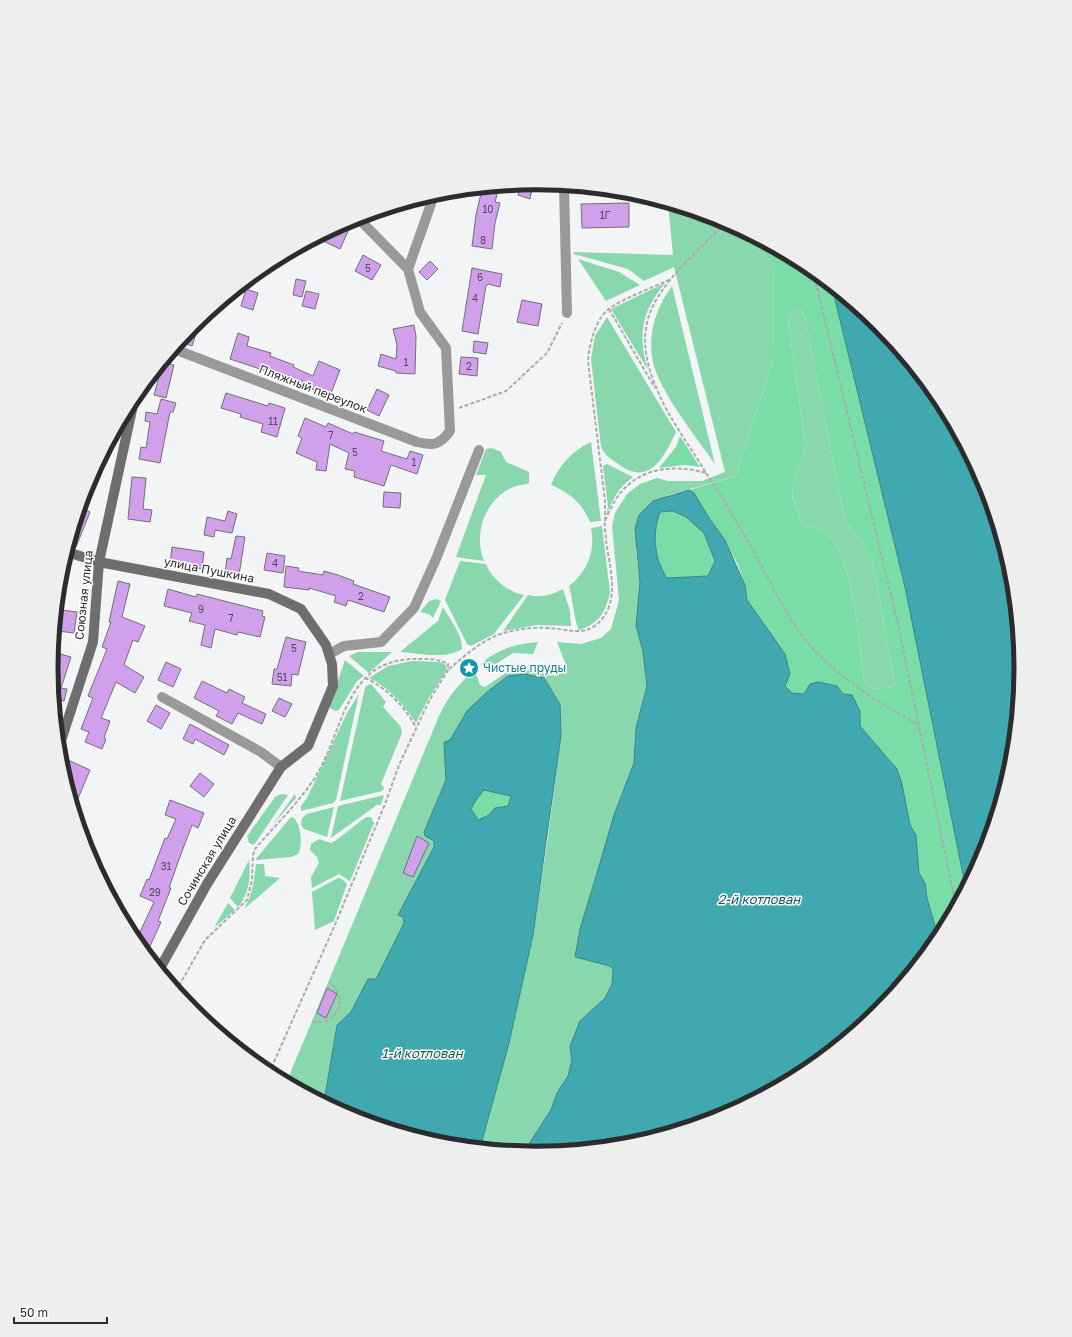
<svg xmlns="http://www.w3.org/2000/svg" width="1072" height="1337" font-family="'Golos Text',sans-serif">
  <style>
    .green { fill: #89d7ac }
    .forest { fill: #7adca7; fill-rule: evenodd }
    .water { fill: #3fa9af; stroke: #398488; fill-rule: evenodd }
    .building { fill: #d1a0ed; stroke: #717071 }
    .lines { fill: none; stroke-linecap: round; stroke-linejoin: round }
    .path { stroke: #ababac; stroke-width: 2; stroke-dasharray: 4 2; stroke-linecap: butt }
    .street { stroke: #999; stroke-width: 10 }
    .secondary { stroke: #6f6e6e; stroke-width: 10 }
    .labels { text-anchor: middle; stroke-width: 3; stroke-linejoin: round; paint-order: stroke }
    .number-label { font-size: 10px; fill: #55495c }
    .street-label { font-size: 12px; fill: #2c2c2c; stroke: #fff }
    .culture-label { font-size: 12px; fill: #0d838f; stroke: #fff; text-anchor: start }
    .water-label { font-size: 13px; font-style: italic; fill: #1a5659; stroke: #fff }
    .rim { fill: none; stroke: #2c2c2c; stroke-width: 5 }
  </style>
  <rect width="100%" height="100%" fill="#f3f4f5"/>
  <path class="green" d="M 668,204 L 722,221 L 745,233 L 743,238 L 774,263 L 773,360 L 736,476 L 669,495 L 636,550 L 640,582 L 636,626 L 643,651 L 647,686 L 636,728 L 634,763 L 614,815 L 597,873 L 580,929 L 575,957 L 610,966 L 613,969 L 612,984 L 605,998 L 580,1021 L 570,1046 L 572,1060 L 568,1076 L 557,1093 L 551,1110 L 528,1144 L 527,1153 L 480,1148 L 509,1043 L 533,935 L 548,837 L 561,735 L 560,703 L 544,678 L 467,711 L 450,740 L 446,780 L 424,832 L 434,841 L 434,847 L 398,915 L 403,917 L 404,923 L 376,979 L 368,979 L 351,1012 L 337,1025 L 324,1102 L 288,1083 L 291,1071 L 305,1038 L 439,716 C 449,695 458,685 475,670 L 480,685 L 485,687 L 507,672 L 523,669 L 537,671 L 555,676 L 562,673 L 566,665 L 557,642 L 581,644 L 601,638 L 611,629 L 619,600 L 612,526 L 615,513 L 627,494 L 640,484 L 657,478 L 668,481 L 702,481 L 725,472 L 674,267 L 644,281 L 628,269 L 574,254 L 574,252 L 673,255 Z
    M 578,259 L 619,272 L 640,285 L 606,301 Z
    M 665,283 C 642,311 637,335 648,370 L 611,309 Z
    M 672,286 L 715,464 C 697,438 659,391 653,362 C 647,336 656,307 672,286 Z
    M 792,307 L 800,308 L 805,317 L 845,520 L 872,557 L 895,687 L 873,689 L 864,681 C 859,645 854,550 823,531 C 817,528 808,527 802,525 L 792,495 L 794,479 L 806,449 L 788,320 Z
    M 607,317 L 676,432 C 665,455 651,486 621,466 C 613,460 605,456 601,447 L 591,359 L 595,336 Z
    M 591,442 L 601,521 L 590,522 C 582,503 570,493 551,485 C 558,466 573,450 591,442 Z
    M 492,448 L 501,452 L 506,462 L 529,472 L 529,483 C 524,485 518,485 513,487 C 485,499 473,534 484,561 L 456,557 L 486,475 L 476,475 L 486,449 Z
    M 607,464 L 633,477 C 618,488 613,499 606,516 L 608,507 L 603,466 Z
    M 602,526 L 610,592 C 606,612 599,624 579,630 C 575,624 572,596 569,586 C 587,572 596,551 591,528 Z
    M 460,561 L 486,564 C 492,579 508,592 524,595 L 494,634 L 471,646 L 467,644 L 445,600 Z
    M 563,589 L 570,611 L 571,626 L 537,625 L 503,631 L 528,595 C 541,598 552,595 563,589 Z
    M 436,599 L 441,601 L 433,618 L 429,614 L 420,612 L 429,601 Z
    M 443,607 C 450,619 463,636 462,649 C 445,660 419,653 400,652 L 438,621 Z
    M 538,642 L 533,654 L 513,653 L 488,669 L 482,666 L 481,664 C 495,650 518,643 538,642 Z
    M 358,652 L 392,652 L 369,673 L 349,656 Z
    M 345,660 L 364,676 L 357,681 L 339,710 L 335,711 L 330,708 L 330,704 Z
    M 412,661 L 440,662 L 446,665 L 447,670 L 427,701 L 416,723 C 405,707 388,686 369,678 L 388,666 Z
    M 371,684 L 386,702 L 383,707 L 401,727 L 402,733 L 381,784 L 384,788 L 382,791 L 340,801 L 365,688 L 366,686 Z
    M 359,694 L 336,800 L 333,803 L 301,811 L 301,806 L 307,798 L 347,713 Z
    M 281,794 L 288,795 L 254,845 L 249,843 L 247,836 L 275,797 Z
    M 295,794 L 296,798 L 271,827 Z
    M 384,795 L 381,805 L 377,805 L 331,838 L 338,806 Z
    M 334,807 L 327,837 L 304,829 L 301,825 L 302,818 L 307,814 Z
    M 291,817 L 294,818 C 301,825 303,846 298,854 L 291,857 L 255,860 Z
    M 366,817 L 371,817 L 374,823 L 350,881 L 339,874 L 312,888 L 311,877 L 319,863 L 317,857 L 310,850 L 311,844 L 319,839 L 331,843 L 335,841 Z
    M 249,860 C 251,876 249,895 238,907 L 230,898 Z
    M 256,864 L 264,864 L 265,876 L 280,878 L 244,909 C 253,894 254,880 256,864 Z
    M 338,878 L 342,879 L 347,884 L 334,921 L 315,930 L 312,892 Z
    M 228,903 L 235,910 L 214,928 Z"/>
  <path class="forest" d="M 745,233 L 806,265 L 832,287 L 905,587 L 966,889 L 936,942 L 935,926 L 927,898 L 925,883 L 919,873 L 916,835 L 910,825 L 902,784 L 897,769 L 860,726 L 860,711 L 843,694 L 810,684 L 804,694 L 792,693 L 785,686 L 762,622 L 747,600 L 745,585 L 738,565 L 725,540 L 689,490 L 736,476 L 773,360 L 774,263 L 743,238 ZM 792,308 L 800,308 L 805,317 L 845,520 L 872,557 L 895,687 L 873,689 L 864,681 C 859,645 854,550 823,531 C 817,528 808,527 802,525 L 792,496 L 794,479 L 806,449 L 788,320 Z
    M 680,436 L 700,467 L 684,465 L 659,468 L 676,447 Z
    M 673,511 L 686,517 L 704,533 L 715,561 L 708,576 L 667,578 L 659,565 L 656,548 L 655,525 L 660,512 Z
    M 484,790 L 512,796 L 508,806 L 495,808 L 489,815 L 478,820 L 471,809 L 476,800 Z"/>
  <path class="water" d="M 832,287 L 879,326 L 939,399 L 984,483 L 1012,574 L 1021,669 L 1012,763 L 984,854 L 966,889 L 905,587 Z
    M 689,490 L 694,493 L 709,518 L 725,540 L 745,585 L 747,600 L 785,654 L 790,674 L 785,686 L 792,693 L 804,694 L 810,684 L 818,682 L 837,686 L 843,694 L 852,695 L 860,711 L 860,726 L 897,769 L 902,784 L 910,825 L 916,835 L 919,873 L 925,883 L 927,898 L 935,926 L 936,942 L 879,1012 L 805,1072 L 721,1117 L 630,1144 L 536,1153 L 527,1153 L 528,1145 L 551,1110 L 557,1093 L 568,1076 L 572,1060 L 570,1046 L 580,1021 L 605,998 L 612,984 L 613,969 L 610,966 L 575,957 L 580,929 L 597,873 L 614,815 L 634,763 L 636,728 L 647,686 L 643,651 L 636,626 L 640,582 L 635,529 L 639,515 L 653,501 ZM 673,511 L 686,517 L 704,533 L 715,561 L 708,576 L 667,578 C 654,559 652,533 660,512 Z
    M 524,674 L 544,678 L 560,704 L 561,735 L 533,935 L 509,1043 L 480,1148 L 441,1144 L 350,1116 L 324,1102 L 337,1025 L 351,1012 L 368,979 L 376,979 L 404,923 L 403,917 L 398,915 L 434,847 L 434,841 L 425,836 L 424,832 L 446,780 L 444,742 L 450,740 L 467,711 L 487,692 L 508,676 ZM 484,790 L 511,796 L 508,806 L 495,808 L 489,815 L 478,820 L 471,809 L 476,800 Z"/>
  <path class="building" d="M 521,186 L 532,189 L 530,199 L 518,195 Z
    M 499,187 L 495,202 L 500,203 L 495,223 L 492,249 L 472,246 L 476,215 L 482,189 Z
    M 629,203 L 629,227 L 582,228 L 581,204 Z
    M 344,224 L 350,227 L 340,249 L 323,241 L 326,233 Z
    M 363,255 L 381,265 L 372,280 L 355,271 Z
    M 430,261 L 438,269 L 427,280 L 419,272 Z
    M 472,268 L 502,274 L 500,287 L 488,284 L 486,286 L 478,334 L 462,331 Z
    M 296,279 L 306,281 L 302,297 L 293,295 Z
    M 246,289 L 258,293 L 253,310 L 241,306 Z
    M 306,291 L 319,294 L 315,309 L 302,306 Z
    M 522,300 L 542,304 L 538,326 L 517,322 Z
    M 201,319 L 192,346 L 180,342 L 193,325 Z
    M 414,325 L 416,336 L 415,374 L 396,373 L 396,371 L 378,366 L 381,354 L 396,359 L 397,345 L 393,329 Z
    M 238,333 L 249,337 L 247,346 L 271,353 L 270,356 L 294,365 L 293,367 L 313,376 L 319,361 L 340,370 L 331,393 L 320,389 L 319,392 L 301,384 L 303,381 L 267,368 L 266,371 L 230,359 Z
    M 474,341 L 488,343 L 486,354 L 473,352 Z
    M 461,357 L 478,358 L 477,376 L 459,374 Z
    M 163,362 L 174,365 L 166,398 L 154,395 Z
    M 377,389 L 389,395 L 379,416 L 367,410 Z
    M 226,393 L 268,406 L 269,403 L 285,408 L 277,437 L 261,432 L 263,424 L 240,417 L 241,414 L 221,408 Z
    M 161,399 L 176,403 L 173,412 L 170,412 L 160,463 L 139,459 L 141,447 L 146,448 L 150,422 L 145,421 L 146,412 L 157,414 Z
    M 305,418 L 326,427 L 328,423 L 353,434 L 354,432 L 384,441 L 381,451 L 407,459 L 410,451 L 423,455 L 417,474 L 391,465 L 384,486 L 354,477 L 355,471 L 345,469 L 349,453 L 330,444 L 326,471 L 316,470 L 317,462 L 296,453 L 302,438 L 298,436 Z
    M 132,477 L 146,478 L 143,509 L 152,510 L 150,522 L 128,519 Z
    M 384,492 L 401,493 L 400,508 L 383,507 Z
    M 81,507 L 90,512 L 76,547 L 69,545 Z
    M 228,511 L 237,514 L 232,533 L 215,530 L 214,537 L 204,535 L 207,517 L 225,521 Z
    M 236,536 L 245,537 L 239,575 L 225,573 L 227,558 L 231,559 Z
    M 172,547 L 204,552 L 202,569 L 170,565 Z
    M 267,553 L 285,556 L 283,573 L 264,570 Z
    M 286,566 L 299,568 L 298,571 L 323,575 L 324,571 L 338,575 L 354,581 L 353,584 L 390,597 L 384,612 L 348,600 L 346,606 L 334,602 L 336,596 L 309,588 L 309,590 L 284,587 Z
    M 118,581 L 130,584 L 122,617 L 145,626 L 138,642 L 133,640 L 124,665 L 144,677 L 135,693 L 116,682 L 101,718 L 110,721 L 104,738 L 106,739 L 102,749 L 85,742 L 89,732 L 81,729 L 93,698 L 88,696 L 107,649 L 102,647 L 111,622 L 109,622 Z
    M 168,589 L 196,597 L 197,594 L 263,611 L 262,616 L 265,617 L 260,637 L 238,632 L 237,635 L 215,629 L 211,648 L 201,645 L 205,625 L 189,621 L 192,613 L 164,606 Z
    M 61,610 L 77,612 L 74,633 L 58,631 L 59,625 L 55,624 L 57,612 L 61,613 Z
    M 286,637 L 306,642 L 298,675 L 292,674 L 291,686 L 272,684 L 274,669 L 277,669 Z
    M 57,653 L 71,657 L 61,688 L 67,689 L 64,701 L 57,699 L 55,707 L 51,670 Z
    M 166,662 L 181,669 L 173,687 L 158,680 Z
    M 202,681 L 227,693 L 229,689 L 245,697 L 242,703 L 266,714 L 262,724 L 238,713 L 232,724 L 216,716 L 219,711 L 194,698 Z
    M 279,698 L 292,704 L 285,717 L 272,711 Z
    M 156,705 L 170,713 L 161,729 L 147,721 Z
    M 190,724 L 229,745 L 224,755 L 195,739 L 193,744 L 183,739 Z
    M 68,760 L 90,770 L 74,808 L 63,772 Z
    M 200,773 L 214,784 L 204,797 L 190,786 Z
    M 170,800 L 204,813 L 198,828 L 192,825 L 178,862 L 169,888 L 171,888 L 158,921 L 161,922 L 146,955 L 128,929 L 140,932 L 154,902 L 140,896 L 147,879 L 149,880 L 165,838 L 167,839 L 176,819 L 165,815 Z
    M 417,836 L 429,843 L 413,877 L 403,873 Z
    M 327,988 L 337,994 L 326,1018 L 317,1013 Z"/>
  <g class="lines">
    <path class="path" d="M 813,271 L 898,624 L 956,906
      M 609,309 L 655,388
      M 459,408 L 506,391 L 547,353 L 562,323
      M 706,473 C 724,500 741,528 756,556 C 774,588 790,625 816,652 C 844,681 881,704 917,724
      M 605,521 L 605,501 L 588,361 C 589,345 596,317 610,308 C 627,297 651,288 669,280
      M 449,669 C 467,654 484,638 507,632 C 520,629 533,627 546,628 C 567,628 586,639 602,619 C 620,597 609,565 606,540 C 606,535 604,527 605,522 C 606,517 609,512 611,508 C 629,470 668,462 706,473 C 690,446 670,420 658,392 C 633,334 645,305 687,261 C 700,248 713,235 726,223
      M 365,678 C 385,686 407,709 416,728
      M 176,991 L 205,940 L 247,900 L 252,880 L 253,855 L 255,849 C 274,826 302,800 317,774 C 344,729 345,661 413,659 C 425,659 438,658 448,664 L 448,670 L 429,701 L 399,765 L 385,804 L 334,927 L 269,1073
      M 312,1021 C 338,1027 350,996 329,982"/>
    <path class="street" d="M 564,186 L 567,313
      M 408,269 L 431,204 L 432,196
      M 174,349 L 417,442 C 433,446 440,445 450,431 L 446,348 L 420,312 L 408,269 L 358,218
      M 329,654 L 344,646 L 381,642 L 414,608 L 436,559 L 479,450
      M 162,697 L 261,752 L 281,767"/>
    <path class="secondary" d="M 67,552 L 99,562 L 269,594 L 301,609 L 326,645 L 332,664 L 333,686 L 308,746 L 281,767 L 207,884 L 159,970
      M 59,747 L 93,642 L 99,562 L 135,396"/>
  </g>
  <defs>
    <g id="sight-disc" transform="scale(1)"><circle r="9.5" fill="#0f9aa8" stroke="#fff"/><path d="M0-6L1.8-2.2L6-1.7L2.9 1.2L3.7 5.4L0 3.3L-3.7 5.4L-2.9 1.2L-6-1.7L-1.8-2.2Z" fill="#fff"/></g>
  </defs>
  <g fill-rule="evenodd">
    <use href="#sight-disc" x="469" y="668"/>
  </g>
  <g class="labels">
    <g class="number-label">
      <text x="488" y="213">10</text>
      <text x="605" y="219">1Г</text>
      <text x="483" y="244">8</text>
      <text x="368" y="272">5</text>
      <text x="480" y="281">6</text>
      <text x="475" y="302">4</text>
      <text x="406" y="366">1</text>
      <text x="469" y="370">2</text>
      <text x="273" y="425">11</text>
      <text x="331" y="439">7</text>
      <text x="355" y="456">5</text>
      <text x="414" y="466">1</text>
      <text x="275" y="567">4</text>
      <text x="361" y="600">2</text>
      <text x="201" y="613">9</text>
      <text x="231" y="622">7</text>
      <text x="294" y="652">5</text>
      <text x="282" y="681">51</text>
      <text x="166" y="870">31</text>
      <text x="155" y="896">29</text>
    </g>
    <g class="street-label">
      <text transform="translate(313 389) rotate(21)" y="4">Пляжный переулок</text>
      <text transform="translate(209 570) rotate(11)" y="4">улица Пушкина</text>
      <text transform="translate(84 595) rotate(-84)" y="4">Союзная улица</text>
      <text transform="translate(207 861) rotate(-59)" y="4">Сочинская улица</text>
    </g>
    <g class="culture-label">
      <text x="483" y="672">Чистые пруды</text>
    </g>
    <g class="water-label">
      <text x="759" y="904">2-й котлован</text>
      <text x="422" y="1058">1-й котлован</text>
    </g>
  </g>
  <path d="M0 0H1072V1337H0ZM58 668a478 478 0 1 1 956 0a478 478 0 1 1-956 0Z" fill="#eee" fill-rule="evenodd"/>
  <path class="rim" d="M58 668a478 478 0 1 1 956 0a478 478 0 1 1-956 0Z"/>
  <path d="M14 1317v6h93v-6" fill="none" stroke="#2c2c2c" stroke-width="2"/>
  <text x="20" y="1317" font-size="12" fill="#2c2c2c" stroke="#ffffff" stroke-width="3" paint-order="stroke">50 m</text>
</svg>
